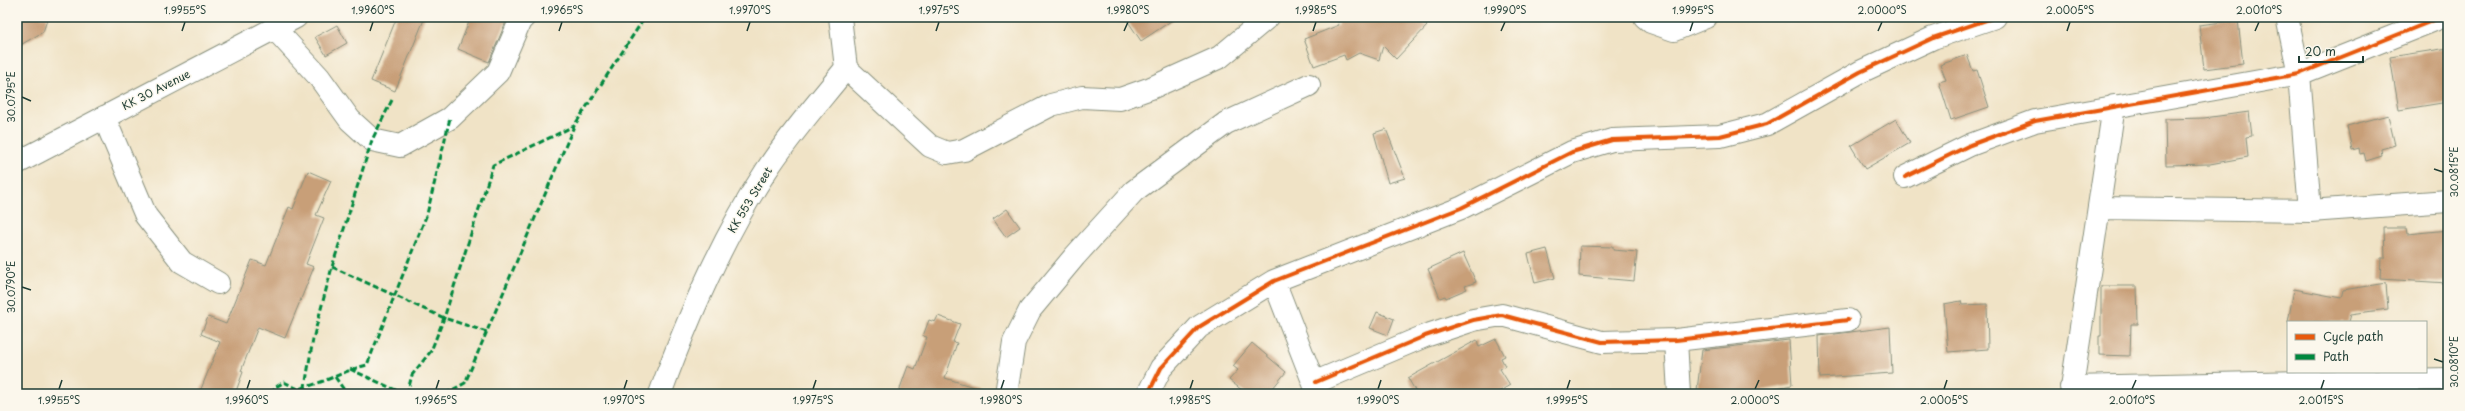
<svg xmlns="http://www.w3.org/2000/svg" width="2465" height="411" font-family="'Playpen Sans',sans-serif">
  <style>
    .building { fill: #c89f78 }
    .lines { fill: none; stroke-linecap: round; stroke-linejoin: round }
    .minor-casing { stroke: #88907d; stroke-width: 24 }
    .major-casing { stroke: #88907d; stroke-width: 24 }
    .minor { stroke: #fff; stroke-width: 22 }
    .major { stroke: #fff; stroke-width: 22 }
    .quiet { stroke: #00873e; stroke-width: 3; stroke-dasharray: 6 3; stroke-linecap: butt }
    .cycleway-casing { stroke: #fbf7ec; stroke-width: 6 }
    .cycleway { stroke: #e8590c; stroke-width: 4 }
    .ticks { fill: none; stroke: #1f3d34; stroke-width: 1.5 }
    .labels { text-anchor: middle; stroke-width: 3; stroke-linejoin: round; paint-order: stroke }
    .street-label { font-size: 11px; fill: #1f3d34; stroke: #fbf7ec }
    .neatline { fill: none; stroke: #1f3d34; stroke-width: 1.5 }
    .ticks-label { font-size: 10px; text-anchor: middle; fill: #1f3d34 }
  </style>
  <rect width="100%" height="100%" fill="#fbf7ec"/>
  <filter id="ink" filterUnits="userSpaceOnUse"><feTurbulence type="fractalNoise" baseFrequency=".025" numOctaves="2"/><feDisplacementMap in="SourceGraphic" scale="8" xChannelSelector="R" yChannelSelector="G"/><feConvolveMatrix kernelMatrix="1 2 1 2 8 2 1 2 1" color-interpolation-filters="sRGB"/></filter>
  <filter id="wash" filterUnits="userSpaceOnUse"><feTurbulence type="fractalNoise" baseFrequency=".012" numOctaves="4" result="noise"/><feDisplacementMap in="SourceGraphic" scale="16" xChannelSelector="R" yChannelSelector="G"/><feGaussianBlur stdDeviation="0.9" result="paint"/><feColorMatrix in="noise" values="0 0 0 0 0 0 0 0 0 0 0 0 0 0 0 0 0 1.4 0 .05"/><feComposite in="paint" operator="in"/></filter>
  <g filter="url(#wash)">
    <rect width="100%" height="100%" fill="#f0e3c6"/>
    <g id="blocks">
      <path class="building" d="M 17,17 L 48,17 L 43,32 L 17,47 Z
        M 397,17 L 425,17 L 395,91 L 371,81 Z
        M 471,17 L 508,17 L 489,62 L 458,49 Z
        M 1125,17 L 1177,17 L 1141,41 Z
        M 1336,17 L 1417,17 L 1427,26 L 1396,59 L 1383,46 L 1379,60 L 1359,53 L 1346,60 L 1344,55 L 1314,66 L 1304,39 L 1339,25 Z
        M 2238,20 L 2243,64 L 2204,69 L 2199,25 Z
        M 337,25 L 347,43 L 326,55 L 315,37 Z
        M 2448,48 L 2448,102 L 2399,110 L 2390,57 Z
        M 1967,55 L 1973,71 L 1977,70 L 1989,107 L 1951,120 L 1939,82 L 1946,80 L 1940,65 Z
        M 2249,112 L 2252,136 L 2246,137 L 2248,157 L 2210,164 L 2166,165 L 2165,119 L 2204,118 Z
        M 2388,115 L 2395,145 L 2381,149 L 2382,156 L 2366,161 L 2364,153 L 2360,154 L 2359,148 L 2352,150 L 2347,126 Z
        M 1896,119 L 1910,143 L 1865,169 L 1851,146 Z
        M 1386,129 L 1405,178 L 1388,183 L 1374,133 Z
        M 308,171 L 331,181 L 316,215 L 324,218 L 306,264 L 314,267 L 285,338 L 258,327 L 241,371 L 243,372 L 235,394 L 199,394 L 220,342 L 201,334 L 208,317 L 226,324 L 252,260 L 266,265 L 289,207 L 293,209 Z
        M 1007,209 L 1020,227 L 1006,237 L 993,219 Z
        M 2384,228 L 2406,228 L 2407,234 L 2448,230 L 2448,283 L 2380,279 L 2381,258 L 2385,258 Z
        M 1580,246 L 1613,247 L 1613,250 L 1637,252 L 1634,281 L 1579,276 Z
        M 1547,249 L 1555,278 L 1535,283 L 1528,254 Z
        M 1463,253 L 1476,282 L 1465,286 L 1467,289 L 1446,298 L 1445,296 L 1440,298 L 1428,269 Z
        M 2386,283 L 2388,309 L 2351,314 L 2349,322 L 2288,322 L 2294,289 L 2341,298 L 2343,290 Z
        M 2101,286 L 2137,286 L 2138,324 L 2131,324 L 2130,356 L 2099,355 L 2099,336 L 2101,336 Z
        M 1961,301 L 1962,305 L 1987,304 L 1988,349 L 1948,352 L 1944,304 Z
        M 1377,312 L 1394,319 L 1388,335 L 1370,328 Z
        M 938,316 L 960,324 L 953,342 L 957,343 L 945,378 L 983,390 L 983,394 L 898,394 L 908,366 L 915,369 L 927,337 L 923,336 L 929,320 L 935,322 Z
        M 1890,327 L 1892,373 L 1820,378 L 1819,336 Z
        M 1496,339 L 1505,356 L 1501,358 L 1505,366 L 1500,369 L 1510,385 L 1495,394 L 1417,394 L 1408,378 L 1477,340 L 1479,347 Z
        M 1789,340 L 1792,385 L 1754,392 L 1697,390 L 1702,350 Z
        M 1252,343 L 1286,372 L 1268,394 L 1247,394 L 1229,380 L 1238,370 L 1233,366 Z"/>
    </g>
  </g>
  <g filter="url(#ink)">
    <use href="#blocks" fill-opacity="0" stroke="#88907d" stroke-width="1"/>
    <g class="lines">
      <g class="minor-casing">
        <path id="minor" d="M 1645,17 L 1651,22 L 1674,30 L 1706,17
          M 2287,17 L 2299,74 L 2310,211
          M 275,29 L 319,77 L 350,120 L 372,140 L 400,146 L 450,118 L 498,72 L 520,21 L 524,17
          M 846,68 L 930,146 L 947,153 L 964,150 L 1051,105 L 1082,97 L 1120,99 L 1151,88 L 1220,57 L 1268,17
          M 104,117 L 146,216 L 182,262 L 218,283
          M 1905,177 L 1970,145 L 2035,121 L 2299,74 L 2442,17
          M 2100,208 L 2310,211 L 2448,201
          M 1274,281 L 1318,394
          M 1676,340 L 1679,394
          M 1316,382 L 1425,336 L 1473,320 L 1502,315 L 1602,342 L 1676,340 L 1848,320
          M 2071,387 L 2448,379
          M 660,394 C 688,317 721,240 766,171 C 789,135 819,102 846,68 L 840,17
          M 1006,394 L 1014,342 L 1030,310 L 1075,256 L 1134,191 L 1226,123 L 1309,85
          M 1148,394 L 1161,368 L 1199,327 L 1274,281 L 1461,208 L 1572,152 L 1612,140 L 1720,136 L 1767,124 L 1860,72 L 1933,38 L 1995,17
          M 2071,394 L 2114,106"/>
      </g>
      <g class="major-casing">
        <path id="major" d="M 17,163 L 296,17"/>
      </g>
      <use href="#minor" class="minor"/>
      <use href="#major" class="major"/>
      <path class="quiet" d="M 392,100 L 372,140 L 332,267 L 313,339 L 305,387 C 326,382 346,370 367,365 L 427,214 L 450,118
        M 332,267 L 444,318 L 487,332
        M 350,369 L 404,394
        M 335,377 L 347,394
        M 271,394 L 276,387 L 284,382 L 298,389 L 305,387
        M 407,394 L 412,375 L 431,351 L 444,318 L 493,165 L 574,126
        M 445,394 L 465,383 L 574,126 L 645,17"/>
      <g class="cycleway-casing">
        <path id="cycleway" d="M 1905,177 L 1970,145 L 2035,121 L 2299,74 L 2442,17
          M 1316,382 L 1425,336 L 1473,320 L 1502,315 L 1602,342 L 1676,340 L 1848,320
          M 1148,394 L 1161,368 L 1199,327 L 1274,281 L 1461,208 L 1572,152 L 1612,140 L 1720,136 L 1767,124 L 1860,72 L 1933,38 L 1995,17"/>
      </g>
      <use href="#cycleway" class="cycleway"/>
    </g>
  </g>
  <path class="ticks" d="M 182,31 L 185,22M 370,31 L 373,22M 559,31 L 562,22M 747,31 L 750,22M 936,31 L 939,22M 1124,31 L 1128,22M 1313,31 L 1316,22M 1501,31 L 1505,22M 1690,31 L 1693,22M 1878,31 L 1882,22M 2067,31 L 2070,22M 2255,31 L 2259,22M 22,97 L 31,101M 2434,169 L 2443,172M 22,287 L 31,290M 2434,359 L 2443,362M 59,389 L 62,380M 247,389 L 250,380M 436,389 L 439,380M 624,389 L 627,380M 813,389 L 816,380M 1001,389 L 1004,380M 1190,389 L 1193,380M 1378,389 L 1381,380M 1567,389 L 1570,380M 1755,389 L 1759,380M 1944,389 L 1947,380M 2132,389 L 2136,380M 2321,389 L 2324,380"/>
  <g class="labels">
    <g class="street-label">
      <text transform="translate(156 90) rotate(-27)" y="4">KK 30 Avenue</text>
      <text transform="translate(750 200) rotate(-59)" y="4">KK 553 Street</text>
    </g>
  </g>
  <rect width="2465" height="411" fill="none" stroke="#fbf7ec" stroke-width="44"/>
  <rect x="2287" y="321" width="140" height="52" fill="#fbf7ec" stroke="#a3ada2"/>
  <rect x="2295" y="334" width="20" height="6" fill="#e8590c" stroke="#a3ada2"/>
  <text x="2323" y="341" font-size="12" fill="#1f3d34">Cycle path</text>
  <rect x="2295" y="354" width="20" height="6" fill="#00873e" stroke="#a3ada2"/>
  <text x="2323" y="361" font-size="12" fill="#1f3d34">Path</text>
  <path d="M2299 56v6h64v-6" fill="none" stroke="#1f3d34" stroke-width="2"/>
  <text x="2305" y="56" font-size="12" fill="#1f3d34" stroke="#fbf7ec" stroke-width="3" paint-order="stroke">20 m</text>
  <rect x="22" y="22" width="2421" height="367" class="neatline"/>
  <g class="ticks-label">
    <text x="185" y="14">1.9955°S</text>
    <text x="373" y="14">1.9960°S</text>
    <text x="562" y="14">1.9965°S</text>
    <text x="750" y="14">1.9970°S</text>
    <text x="939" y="14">1.9975°S</text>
    <text x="1128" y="14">1.9980°S</text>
    <text x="1316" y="14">1.9985°S</text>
    <text x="1505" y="14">1.9990°S</text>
    <text x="1693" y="14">1.9995°S</text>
    <text x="1882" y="14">2.0000°S</text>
    <text x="2070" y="14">2.0005°S</text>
    <text x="2259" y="14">2.0010°S</text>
    <text transform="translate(11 97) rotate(-90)" y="4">30.0795°E</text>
    <text transform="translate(2454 172) rotate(-90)" y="4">30.0815°E</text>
    <text transform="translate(11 287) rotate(-90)" y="4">30.0790°E</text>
    <text transform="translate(2454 362) rotate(-90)" y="4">30.0810°E</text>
    <text x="59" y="404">1.9955°S</text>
    <text x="247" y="404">1.9960°S</text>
    <text x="436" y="404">1.9965°S</text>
    <text x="624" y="404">1.9970°S</text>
    <text x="813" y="404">1.9975°S</text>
    <text x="1001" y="404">1.9980°S</text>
    <text x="1190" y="404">1.9985°S</text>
    <text x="1378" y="404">1.9990°S</text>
    <text x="1567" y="404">1.9995°S</text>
    <text x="1755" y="404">2.0000°S</text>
    <text x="1944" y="404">2.0005°S</text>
    <text x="2132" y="404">2.0010°S</text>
    <text x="2321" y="404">2.0015°S</text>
  </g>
</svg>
